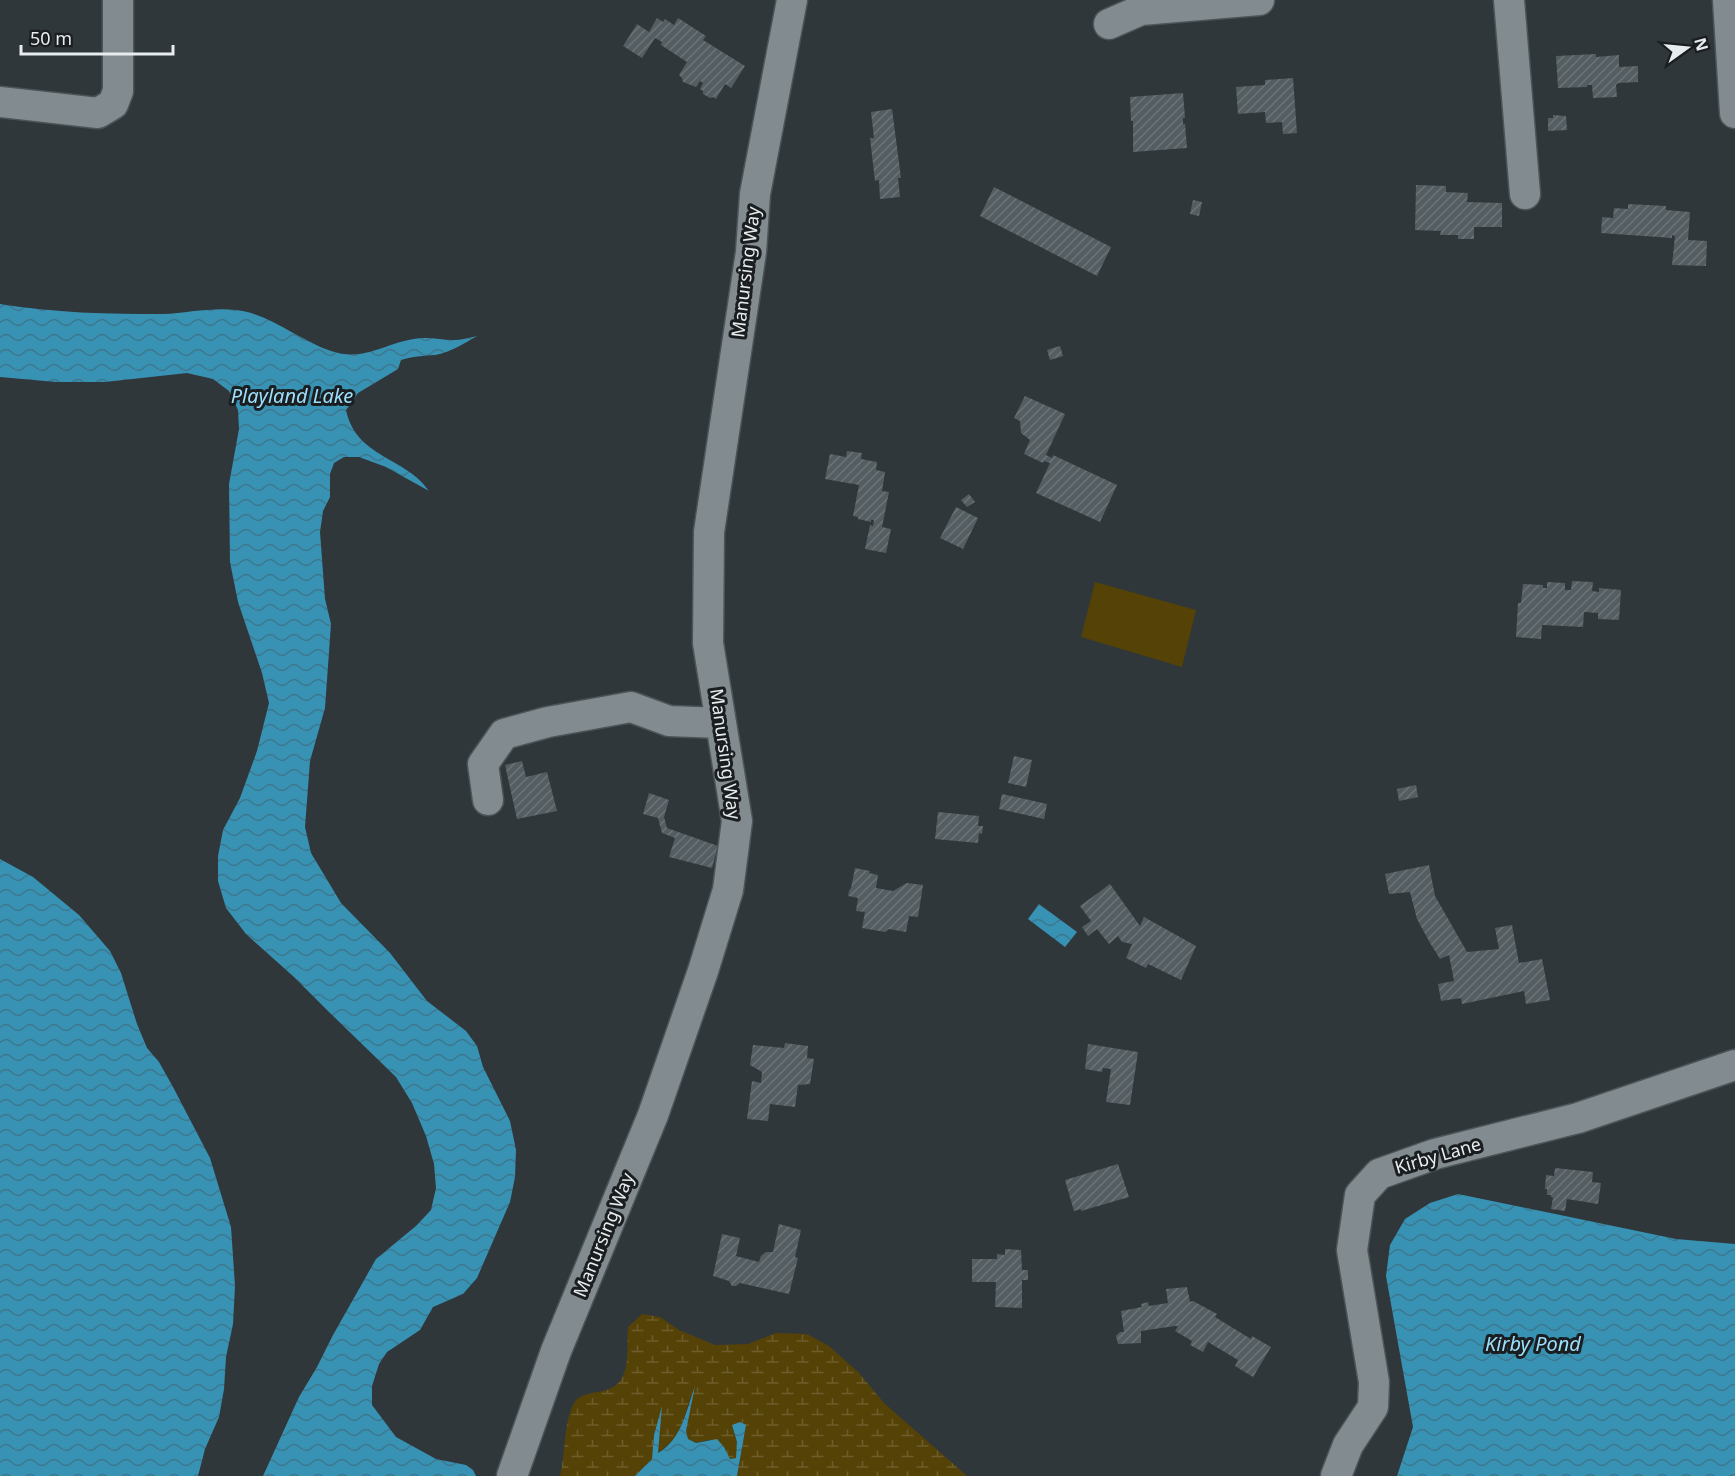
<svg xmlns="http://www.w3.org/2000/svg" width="1735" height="1476" font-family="'Noto Sans',sans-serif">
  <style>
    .green { fill: #544206 }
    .wetland { fill: url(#wetland-marsh) }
    .water { fill: url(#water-waves) }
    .building { fill: url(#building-hatch) }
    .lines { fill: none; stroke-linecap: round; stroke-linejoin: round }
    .minor-casing { stroke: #4d5457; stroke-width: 33 }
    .minor { stroke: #828b8f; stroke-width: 30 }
    .labels { text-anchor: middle; stroke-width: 6; stroke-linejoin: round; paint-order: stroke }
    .street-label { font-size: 18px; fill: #e7ecee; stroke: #1b1e20 }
    .water-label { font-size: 20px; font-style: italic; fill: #9ddffb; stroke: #1b1e20 }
  </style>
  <defs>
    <pattern id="wetland-marsh" width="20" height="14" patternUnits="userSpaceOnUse" patternTransform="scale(1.5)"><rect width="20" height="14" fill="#544206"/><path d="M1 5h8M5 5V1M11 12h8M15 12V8" fill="none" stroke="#6d5d2b"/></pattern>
    <pattern id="water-waves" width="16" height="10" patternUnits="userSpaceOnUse" patternTransform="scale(1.5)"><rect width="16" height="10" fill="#3892b4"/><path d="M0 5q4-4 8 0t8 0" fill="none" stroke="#3d788e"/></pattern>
    <pattern id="building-hatch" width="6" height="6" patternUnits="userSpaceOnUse" patternTransform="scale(1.5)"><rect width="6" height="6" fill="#545d61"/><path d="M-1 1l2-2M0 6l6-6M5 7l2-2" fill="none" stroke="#6d7478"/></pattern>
  </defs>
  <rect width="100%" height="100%" fill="#2f373b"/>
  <path class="green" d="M 1095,582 L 1196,610 L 1182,667 L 1081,637 Z"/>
  <path class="wetland" d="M 642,1314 L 660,1317 L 679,1330 L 715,1345 L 748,1344 L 776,1333 L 807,1334 L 829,1346 L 858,1372 L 884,1403 L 967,1476 L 737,1476 L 746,1425 L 732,1425 L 737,1442 L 737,1458 L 730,1459 L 724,1447 L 708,1440 L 696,1443 L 688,1439 L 686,1431 L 693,1391 C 683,1416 683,1438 657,1453 L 661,1410 L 654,1435 L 652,1459 L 635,1476 L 560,1476 C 566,1453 563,1418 576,1400 C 581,1395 591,1393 597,1392 C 634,1388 626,1355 628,1327 Z"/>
  <path class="water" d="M 0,304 C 54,313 108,314 163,314 C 187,313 212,307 236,310 C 271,314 298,340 331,351 C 363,362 383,344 414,339 C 428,336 440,340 454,340 C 461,340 469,338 477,336 C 463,344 451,352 435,355 C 423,356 413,356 401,360 L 398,369 L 358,393 L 346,410 C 356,458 406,457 429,491 L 386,467 L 359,457 L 344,457 L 334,463 L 330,474 L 330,497 L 323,511 L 320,532 L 325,599 L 331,624 L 325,708 L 310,761 L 305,827 L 311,853 L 341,903 L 390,953 L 427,1001 L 466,1031 L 477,1046 L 483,1067 L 510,1121 L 516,1150 L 515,1177 L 510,1202 L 477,1278 L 463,1294 L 433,1307 L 420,1330 L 387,1352 L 379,1364 L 372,1386 L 372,1405 L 396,1437 L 436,1459 L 466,1465 L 473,1470 L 476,1476 L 263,1476 L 299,1397 L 317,1367 L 333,1335 L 376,1259 L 416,1226 L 431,1210 L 436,1188 L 434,1164 L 426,1136 L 412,1103 L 396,1077 L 330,1013 L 294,977 L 246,934 L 226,908 L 218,881 L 218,856 L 223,830 L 240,798 L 257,751 L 269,703 L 262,673 L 238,602 L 230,562 L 229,484 L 239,429 L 238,410 L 229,391 L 213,379 L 187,373 L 105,382 L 56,382 L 0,377 Z
    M 0,859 L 33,877 L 79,915 L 110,951 L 121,973 L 137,1024 L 147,1048 L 159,1062 L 173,1087 L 210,1158 L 231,1227 L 235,1286 L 233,1324 L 226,1357 L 224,1389 L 219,1417 L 205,1449 L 198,1476 L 0,1476 Z
    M 1039,904 L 1077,932 L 1065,947 L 1028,919 Z
    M 1458,1194 L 1676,1239 L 1735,1244 L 1735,1476 L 1397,1476 L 1413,1427 L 1386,1276 L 1390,1245 L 1405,1219 L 1430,1203 Z
    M 695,1386 L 686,1431 L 688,1439 L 696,1443 L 717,1439 L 724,1447 L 730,1459 L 736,1458 L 737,1442 L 732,1425 L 740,1422 L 746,1425 L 737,1476 L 635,1476 L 652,1459 L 654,1435 L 662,1406 L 658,1453 C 682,1439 686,1411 695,1386 Z"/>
  <path class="building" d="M 657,18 L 663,22 L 665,19 L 674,25 L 678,18 L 706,36 L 703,40 L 745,66 L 731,88 L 725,84 L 716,99 L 713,97 L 710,98 L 703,94 L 703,91 L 700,89 L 703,83 L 700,81 L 696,87 L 683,82 L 682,78 L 679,75 L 687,62 L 661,45 L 662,42 L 655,38 L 642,58 L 623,46 L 637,24 L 649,32 Z
    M 1596,54 L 1596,57 L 1619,55 L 1619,67 L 1638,66 L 1638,82 L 1618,83 L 1616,85 L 1617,97 L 1593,98 L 1592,85 L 1587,85 L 1587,87 L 1558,88 L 1556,56 Z
    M 1293,78 L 1297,133 L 1283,134 L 1282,122 L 1266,123 L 1265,112 L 1238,114 L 1236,87 L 1265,85 L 1265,80 Z
    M 1183,93 L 1185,118 L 1183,118 L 1183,124 L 1185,124 L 1187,148 L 1133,152 L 1133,121 L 1131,121 L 1130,97 Z
    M 892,109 L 901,178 L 898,178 L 900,197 L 880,199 L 879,180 L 875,181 L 870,138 L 874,138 L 871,112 Z
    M 1553,115 L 1566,116 L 1567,130 L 1548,131 L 1548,118 L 1553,118 Z
    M 1416,185 L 1446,186 L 1446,192 L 1468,193 L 1467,202 L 1502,203 L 1502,227 L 1474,227 L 1474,239 L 1458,239 L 1458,235 L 1440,235 L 1441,231 L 1415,230 Z
    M 994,187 L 1111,247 L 1097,276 L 980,216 Z
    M 1193,200 L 1202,202 L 1199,216 L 1190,214 Z
    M 1628,204 L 1666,206 L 1666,210 L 1690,212 L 1688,240 L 1707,241 L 1706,266 L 1672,265 L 1675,236 L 1672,235 L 1672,238 L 1601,233 L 1602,217 L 1613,218 L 1614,208 L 1628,209 Z
    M 1060,346 L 1063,356 L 1050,360 L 1047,350 Z
    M 1025,396 L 1065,414 L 1046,455 L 1052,458 L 1053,455 L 1117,485 L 1100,522 L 1036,493 L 1050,463 L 1044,461 L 1043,463 L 1024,454 L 1030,440 L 1021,433 L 1020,421 L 1014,418 Z
    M 847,451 L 862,453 L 861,459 L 877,462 L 876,470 L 885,472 L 882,491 L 889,492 L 882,527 L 891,529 L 886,553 L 865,549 L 870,525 L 873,526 L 874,520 L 871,520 L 871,522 L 858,519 L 858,517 L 853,516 L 859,485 L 825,479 L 830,454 L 846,457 Z
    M 969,494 L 975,502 L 967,507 L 961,500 Z
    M 956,507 L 978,518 L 963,549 L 940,538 Z
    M 1572,581 L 1593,582 L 1592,591 L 1599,592 L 1599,588 L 1621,590 L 1619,620 L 1598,619 L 1598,613 L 1584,612 L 1583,627 L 1542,625 L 1541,639 L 1516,637 L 1518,603 L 1521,603 L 1523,584 L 1543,585 L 1543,588 L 1547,588 L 1547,582 L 1565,583 L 1565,590 L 1571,590 Z
    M 1014,756 L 1032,760 L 1026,787 L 1008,783 Z
    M 522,761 L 526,777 L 547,772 L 557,811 L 517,819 L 505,765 Z
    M 1416,785 L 1418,797 L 1399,801 L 1397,789 Z
    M 649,793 L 669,800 L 664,817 L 667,828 L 718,846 L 712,868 L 669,857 L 675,838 L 662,833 L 658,818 L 643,814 Z
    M 1002,794 L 1047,804 L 1044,819 L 999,809 Z
    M 938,812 L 979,816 L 978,826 L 983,826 L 982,834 L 979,833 L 978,843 L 935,839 Z
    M 1429,865 L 1435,896 L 1467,952 L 1499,949 L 1495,928 L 1512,925 L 1519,963 L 1542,959 L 1550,1000 L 1526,1004 L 1524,991 L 1462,1004 L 1461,998 L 1441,1001 L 1438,984 L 1454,981 L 1449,955 L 1440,959 L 1430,943 L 1417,919 L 1410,892 L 1389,894 L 1385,874 Z
    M 855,868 L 870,871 L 869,873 L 878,875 L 876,888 L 893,891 L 907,883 L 923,885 L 918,917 L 909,916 L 906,932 L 889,929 L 885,932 L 862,928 L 865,912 L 856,911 L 858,898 L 848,896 L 849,891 L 851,888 Z
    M 1110,884 L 1140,926 L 1144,917 L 1196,946 L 1181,980 L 1148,964 L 1146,968 L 1126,958 L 1132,944 L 1122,942 L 1118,936 L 1109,944 L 1097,929 L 1088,936 L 1082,927 L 1091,921 L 1080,906 Z
    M 785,1043 L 808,1046 L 807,1058 L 814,1059 L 810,1084 L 798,1085 L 795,1107 L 770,1104 L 768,1121 L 747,1119 L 752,1081 L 761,1083 L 762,1072 L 750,1065 L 753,1045 L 784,1048 Z
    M 1088,1044 L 1138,1052 L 1130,1105 L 1106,1102 L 1111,1069 L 1103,1068 L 1102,1072 L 1085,1069 Z
    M 1118,1164 L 1129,1197 L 1081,1211 L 1081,1209 L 1074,1211 L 1065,1180 Z
    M 1555,1168 L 1593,1172 L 1592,1182 L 1601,1183 L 1598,1204 L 1567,1199 L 1565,1211 L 1551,1209 L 1553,1198 L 1551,1197 L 1551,1195 L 1547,1195 L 1547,1189 L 1545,1189 L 1546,1175 L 1554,1176 Z
    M 779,1224 L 801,1230 L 795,1257 L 798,1258 L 789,1294 L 740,1283 L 736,1286 L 732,1286 L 729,1281 L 713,1276 L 722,1234 L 740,1238 L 736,1256 L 759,1262 L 761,1256 L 766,1252 L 773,1252 Z
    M 1005,1249 L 1021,1250 L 1022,1270 L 1028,1270 L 1028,1280 L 1022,1280 L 1022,1308 L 995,1307 L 996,1282 L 972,1282 L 972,1259 L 997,1259 L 997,1254 L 1005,1255 Z
    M 1187,1287 L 1190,1302 L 1193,1301 L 1217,1314 L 1215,1317 L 1251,1339 L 1252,1336 L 1271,1347 L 1253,1377 L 1235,1366 L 1238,1360 L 1208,1342 L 1203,1352 L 1190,1345 L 1192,1341 L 1175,1331 L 1178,1326 L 1175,1326 L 1141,1331 L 1141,1343 L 1118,1344 L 1116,1336 L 1120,1332 L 1124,1332 L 1121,1311 L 1142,1307 L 1141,1304 L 1148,1302 L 1149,1306 L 1168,1303 L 1166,1289 Z"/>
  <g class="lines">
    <g class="minor-casing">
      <path id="minor" d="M 1509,0 L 1525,194
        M 1728,0 L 1735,113
        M 1109,24 L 1141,10 L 1259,0
        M 0,102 L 98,113 L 113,104 L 118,91 L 118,0
        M 488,800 L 483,764 L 504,734 L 548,722 L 631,707 L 669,721 L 721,723
        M 512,1476 L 556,1351 L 653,1115 L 703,971 L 728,890 L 737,821 L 708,643 L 709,532 L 751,252 L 755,194 L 792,0
        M 1336,1476 L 1348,1445 L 1373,1407 L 1374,1382 L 1352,1250 L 1360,1195 L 1379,1174 L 1435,1154 L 1578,1118 L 1735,1065"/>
    </g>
    <use href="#minor" class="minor"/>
  </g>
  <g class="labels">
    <g class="street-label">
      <text transform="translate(746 272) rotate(-83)" y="6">Manursing Way</text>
      <text transform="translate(725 754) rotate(82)" y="6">Manursing Way</text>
      <text transform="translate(1438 1156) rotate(-16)" y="6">Kirby Lane</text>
      <text transform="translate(604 1235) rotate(-68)" y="6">Manursing Way</text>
    </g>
    <g class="water-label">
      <text x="292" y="403">Playland Lake</text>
      <text x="1533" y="1351">Kirby Pond</text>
    </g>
  </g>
  <g transform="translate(1687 48) rotate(75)" stroke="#1b1e20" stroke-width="4.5" paint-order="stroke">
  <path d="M0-4.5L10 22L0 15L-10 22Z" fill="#e7ecee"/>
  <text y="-9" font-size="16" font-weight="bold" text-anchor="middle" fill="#e7ecee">N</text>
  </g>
  <path d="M21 45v9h152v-9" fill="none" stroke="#e7ecee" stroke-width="3"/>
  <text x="30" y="45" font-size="18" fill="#e7ecee" stroke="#1b1e20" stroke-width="4.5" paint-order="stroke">50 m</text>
</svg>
